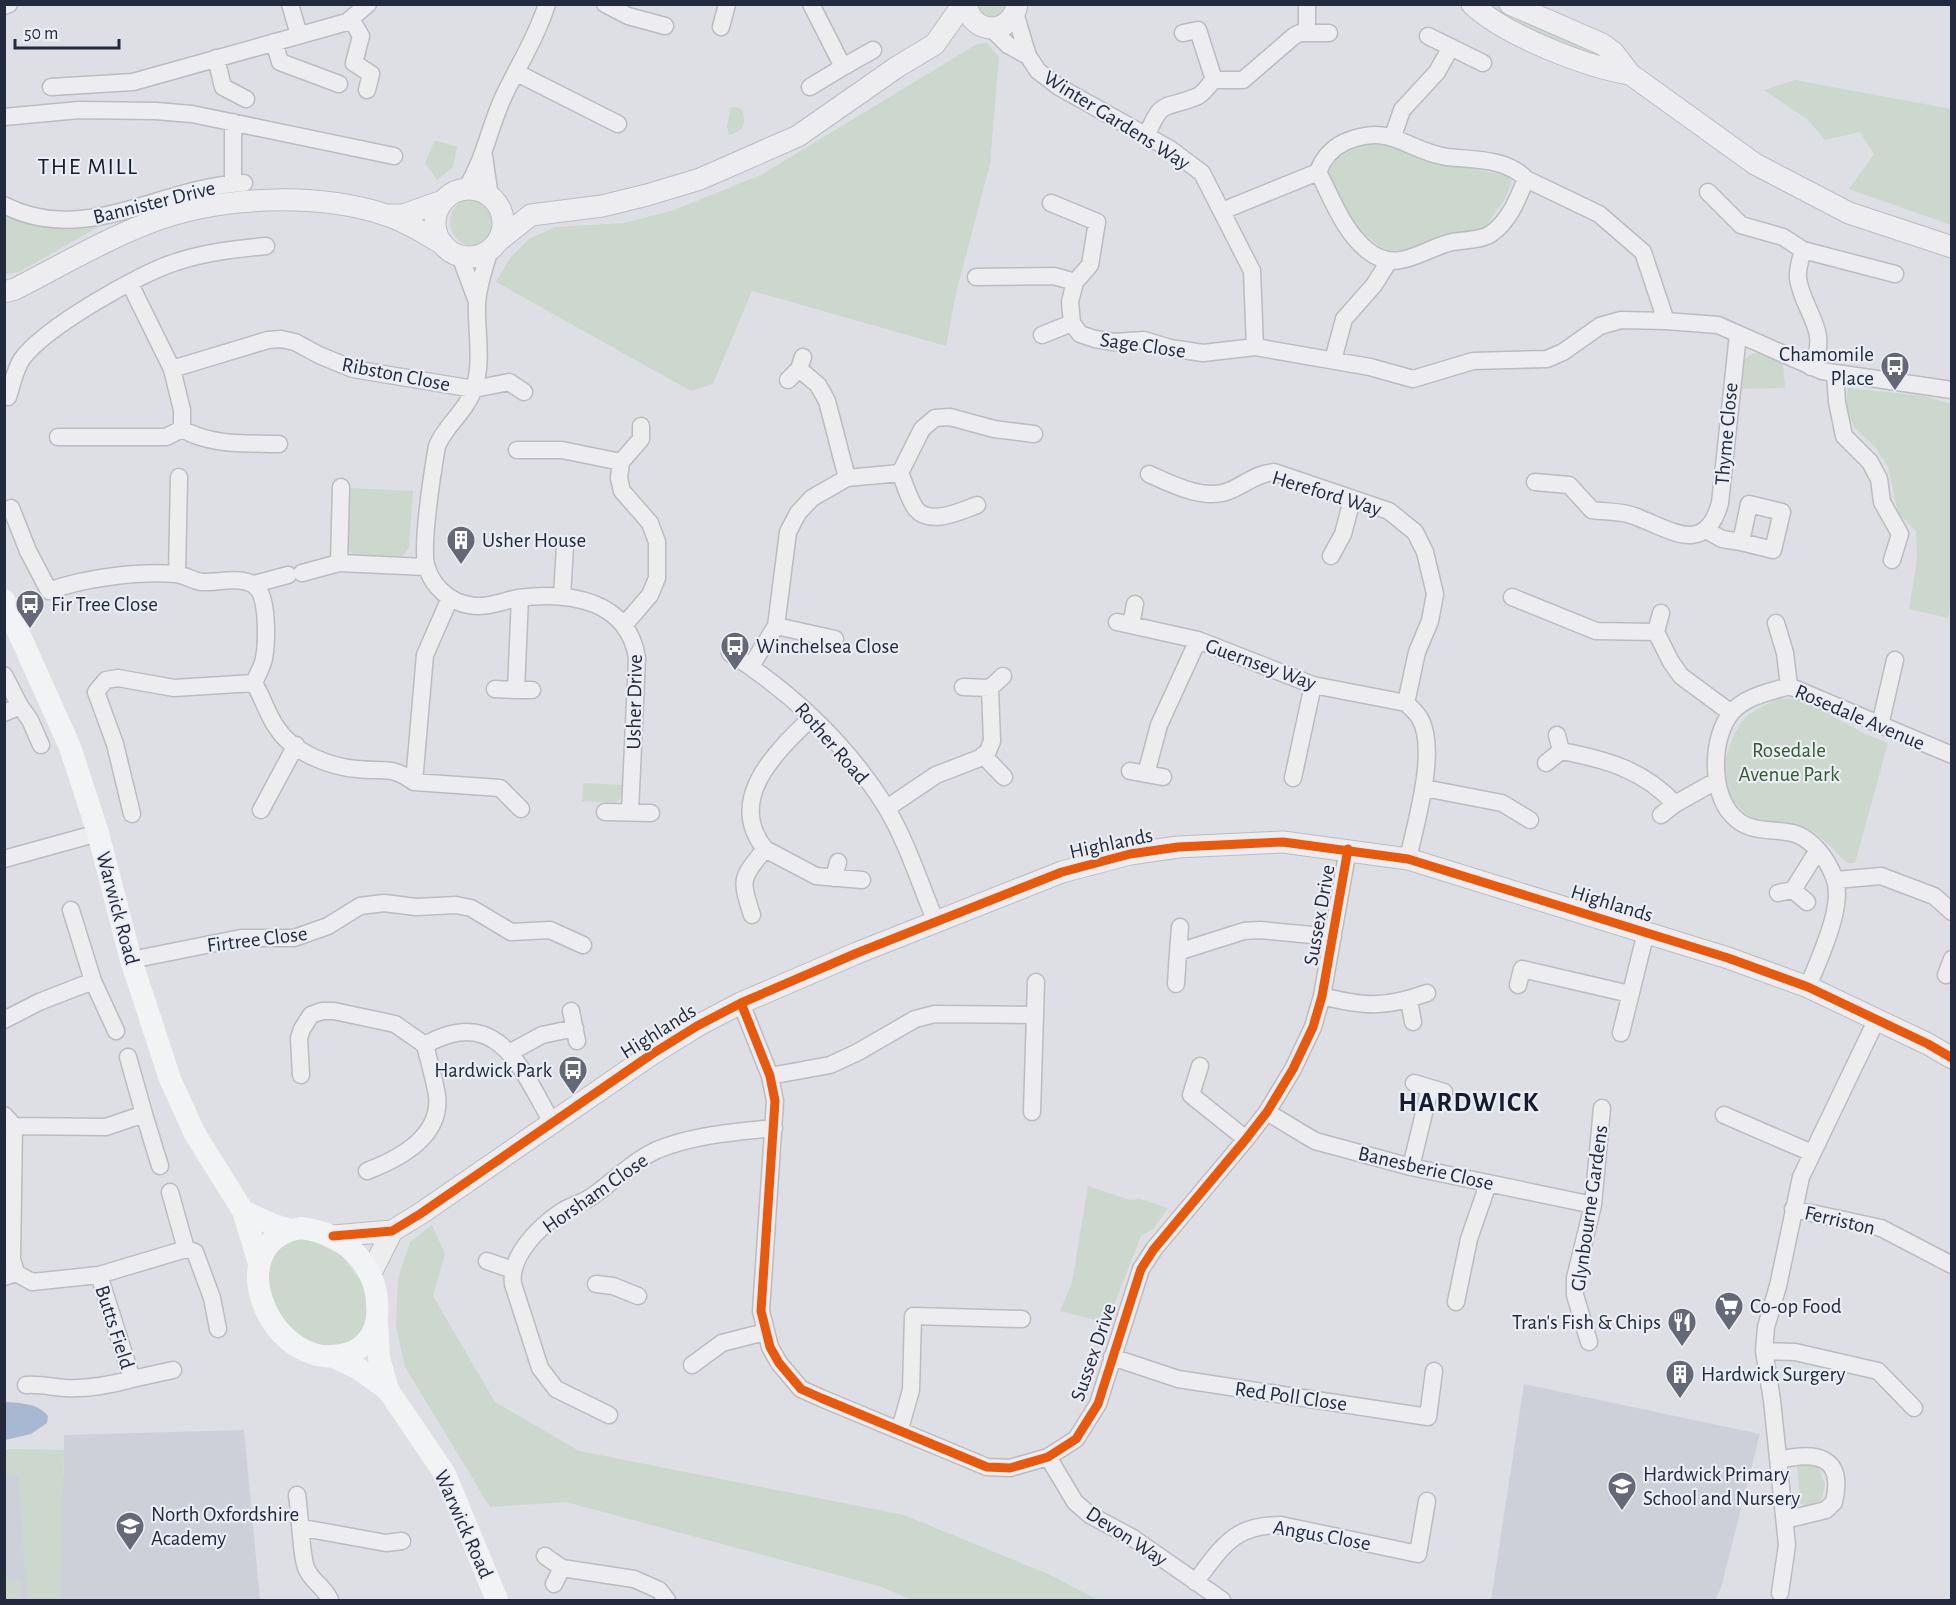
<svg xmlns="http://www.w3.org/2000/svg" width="1956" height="1605" font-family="'Alegreya Sans',sans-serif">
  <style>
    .built { fill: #cdd0d9 }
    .green { fill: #ccd7cd }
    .water { fill: #a8b7d2 }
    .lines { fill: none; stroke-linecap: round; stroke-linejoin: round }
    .minor-casing { stroke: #babcc1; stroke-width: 19 }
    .tertiary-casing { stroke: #babcc1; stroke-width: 23 }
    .minor { stroke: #ededf0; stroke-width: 16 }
    .tertiary { stroke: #ededf0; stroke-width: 21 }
    .secondary { stroke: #f2f3f4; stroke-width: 22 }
    .cycleway-casing { stroke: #eaedf4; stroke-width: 13 }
    .cycleway { stroke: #e8590c; stroke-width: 9 }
    .labels { text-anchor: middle; stroke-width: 4.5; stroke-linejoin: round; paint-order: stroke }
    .street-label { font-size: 21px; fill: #242a3d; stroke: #eaedf4 }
    .poi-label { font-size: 21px; fill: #242a3d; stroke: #eaedf4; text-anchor: start }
    .park-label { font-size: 21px; fill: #335a30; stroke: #eaedf4 }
    .quarter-label { font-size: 24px; letter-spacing: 1.5px; fill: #161b2e; stroke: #eaedf4 }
    .district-label { font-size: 27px; font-weight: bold; letter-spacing: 1.5px; fill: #161b2e; stroke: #eaedf4 }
  </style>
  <rect width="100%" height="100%" fill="#dddfe4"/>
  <path class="built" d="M 1524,1384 L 1760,1434 L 1721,1588 L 1715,1600 L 1491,1600 Z
    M 244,1430 L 260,1600 L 5,1600 L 5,1475 L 64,1476 L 64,1435 Z"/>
  <path class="green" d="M 974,5 L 1012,5 L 1011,8 L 989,23 Z
    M 1501,5 L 1590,43 L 1612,64 L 1573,54 L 1487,6 Z
    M 987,43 L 999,57 L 990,164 L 957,289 L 946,346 L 752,291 L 713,384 L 691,391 L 496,282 L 510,258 L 530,238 L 556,227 L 624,223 L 674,210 L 761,175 L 977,44 Z
    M 1795,80 L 1951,109 L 1951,225 L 1849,189 L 1874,154 L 1860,132 L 1825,140 L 1807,119 L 1764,90 Z
    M 731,107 L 738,107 L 742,110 C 747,123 743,132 729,135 L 727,126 Z
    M 435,140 L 457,147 L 453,167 L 437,180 L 425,163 Z
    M 1366,143 L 1392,147 L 1436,162 L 1510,176 L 1511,184 L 1505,199 L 1485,227 L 1409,250 L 1385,251 L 1353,225 L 1328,173 L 1337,158 Z
    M450 222a24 24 0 1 1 48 0a24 24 0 1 1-48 0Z
    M 4,210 L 107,222 L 19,272 L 5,274 Z
    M 1760,352 L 1770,354 L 1783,365 L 1785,388 L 1734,389 C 1739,371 1740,355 1760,352 Z
    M 1848,388 L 1924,396 L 1951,404 L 1952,591 L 1948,618 L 1909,609 L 1917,560 L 1916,531 L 1898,513 L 1888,467 L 1876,448 L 1854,427 L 1846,407 Z
    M 349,488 L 413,491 L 409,548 L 400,559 L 355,557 L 346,547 Z
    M 1780,698 L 1803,700 L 1865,734 L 1888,743 L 1855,863 L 1847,863 C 1834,851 1822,835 1806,828 C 1794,822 1786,825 1774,824 C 1736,820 1716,785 1728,751 C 1740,716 1748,713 1780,698 Z
    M 583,783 L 622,785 L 622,798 L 615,803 L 582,801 Z
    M 1088,1186 L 1130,1200 L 1140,1199 L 1168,1208 L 1153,1229 L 1141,1236 L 1107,1323 L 1060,1311 L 1072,1283 Z
    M 432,1225 L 445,1254 L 433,1296 L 495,1402 L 579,1451 L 904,1515 L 1048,1574 L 1098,1600 L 912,1600 L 882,1587 L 566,1502 L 490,1507 L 405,1367 L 396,1327 L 398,1279 L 410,1242 Z
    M 311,1240 L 342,1256 L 366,1288 L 369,1318 L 360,1340 L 316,1350 C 309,1346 297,1342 291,1336 C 269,1315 252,1257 287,1242 C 294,1239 304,1240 311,1240 Z
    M 5,1449 L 64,1450 L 61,1600 L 27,1600 L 18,1476 L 5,1475 Z
    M 1804,1462 L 1818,1466 L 1825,1485 L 1821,1503 L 1809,1508 L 1800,1503 L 1797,1465 Z
    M 4,1571 L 11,1581 L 21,1580 L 21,1600 L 5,1600 Z"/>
  <path class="water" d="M 5,1402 C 20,1403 38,1403 48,1416 L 47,1423 L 31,1434 L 5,1440 Z"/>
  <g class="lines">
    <g class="minor-casing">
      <path id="minor" d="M 290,4 L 299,35
        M 605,4 L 628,16 L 665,26
        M 811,4 L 843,67 L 873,50
        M 1307,4 L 1307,33
        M 4,6 L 9,4
        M 1015,13 L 1028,56 L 1038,71 L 1059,87 L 1170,149 L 1202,173 L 1252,271 L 1255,347
        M 351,19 L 361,36 L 354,63 L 371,74 L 367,90
        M 721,27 L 727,4
        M 992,29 L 1008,45 L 1028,56
        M 1183,33 L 1198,30 L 1214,80
        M 1428,36 L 1483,63
        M 274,42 L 280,62 L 339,84
        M 216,58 L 223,87 L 246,99
        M 517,73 L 618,124
        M 51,87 L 133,82 L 347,22 L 368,4
        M 810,87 L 843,67
        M 4,117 L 79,110 L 156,111 L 192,114 L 394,156
        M 233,122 L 233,183
        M 1147,135 C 1162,98 1164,110 1196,97 C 1204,94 1208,85 1214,80 L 1243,80 L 1294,36 L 1300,33 L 1329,33
        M 1393,136 L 1402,110 L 1437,72 L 1451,47
        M 484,156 L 490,197
        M 1526,179 C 1518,198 1510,220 1492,233 C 1484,240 1464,240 1452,242 C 1422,249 1397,275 1367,250 C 1343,231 1332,198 1318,172 C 1323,158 1332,148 1345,142 C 1392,122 1406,151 1447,157 C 1473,160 1507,158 1526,179 L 1599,214 L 1643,252 L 1666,321
        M 466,189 C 485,157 488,132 502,100 C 517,67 536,39 547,4
        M 1708,192 L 1741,225 L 1783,237 L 1803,250 L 1895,274
        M 1051,203 L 1097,222 L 1090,265 L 1075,282 L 1070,302 L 1072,323 L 1080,334 L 1095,339 L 1114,342 L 1144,340 L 1170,348 L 1203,353 L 1255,347 L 1370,367 L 1413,379 L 1473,361 L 1547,359 L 1563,352 L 1600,326 L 1621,320 L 1666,321 L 1718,325 L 1822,371 L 1952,390
        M 4,205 C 85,247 163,186 244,183
        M 1222,211 L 1318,172
        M 490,249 C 485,267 478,285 477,304 C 476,331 483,362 474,388 C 467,411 446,424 437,446 C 433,469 420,549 427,568 C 433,587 450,602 469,605 C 485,609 503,601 518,598 C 569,591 628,600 637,658 L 630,812
        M 1803,250 C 1801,258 1797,269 1798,278 C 1802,311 1832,331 1811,367
        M 460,256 L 476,299
        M 976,277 L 1054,276 L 1075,282
        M 130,284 L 172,369
        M 1042,335 L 1072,323
        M 1333,360 L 1344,319 L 1374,285 L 1389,261
        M 799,369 L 818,385 L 827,401 L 847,478
        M 1835,373 L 1837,402 L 1844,436 L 1870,462 L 1879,479 L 1882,502 L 1900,534 L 1892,560
        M 788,380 L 799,369 L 803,357
        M 8,397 C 12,385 15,369 22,359 C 44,328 140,273 176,262 C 206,252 236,249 266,246
        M 182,429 L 182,410 L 172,369 L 268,340 L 281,339 L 295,342 L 319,355 L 353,369 L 474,389 L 509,382 L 524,392
        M 182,429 C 212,446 245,443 279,444
        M 58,437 L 166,437 L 182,429
        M 517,450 L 562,450 L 621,462
        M 900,473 C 905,484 909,500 916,509 C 930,526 961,511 977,505
        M 1149,474 C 1171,484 1206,502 1231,490 C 1245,484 1258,473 1274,472 L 1389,511 L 1415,532 L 1425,552 L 1435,594 L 1430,621 L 1417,652 L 1406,703 C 1410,707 1416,712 1419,717 C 1439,748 1415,825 1408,859
        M 1535,482 L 1569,485 L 1592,510 C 1605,512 1622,511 1634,516 C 1670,529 1705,557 1720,503 L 1738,334
        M 11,508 L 28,551 L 49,591 C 83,578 139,571 176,574 C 185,575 193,581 202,582 C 218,583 244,575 256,587 C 268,597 267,642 264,658 C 263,666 257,675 254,683
        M 1706,530 L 1722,539 L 1741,542 L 1749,504 L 1782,512 L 1773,550 L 1741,542
        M 1331,556 L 1343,534 L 1352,500
        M 339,563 L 341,487
        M 302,573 L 339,563 L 426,567
        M 177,574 L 179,477
        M 254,584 L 288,575
        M 562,597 L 565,546
        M 1512,597 L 1596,631 L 1656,632 L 1671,662 L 1681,676 L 1731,713
        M 520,598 L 516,690 L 532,690
        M 1117,622 L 1198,640 L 1313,685 L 1406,703
        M 1776,623 L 1785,653 L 1789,686
        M 625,624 L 650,595 L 657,578 L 657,542 L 650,523 L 622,491 L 619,478 L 621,462 L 641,439 L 641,426
        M 1131,625 L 1135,604
        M 776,626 L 835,639
        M 1656,632 L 1661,613
        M 730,653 C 792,693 847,745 886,807 C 907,842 920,884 936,922
        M 751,666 L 776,626 L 788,532 L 798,513 L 812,498 L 847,478 L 900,473 L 922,429 L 935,418 L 950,417 L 994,429 L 1034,434
        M 4,675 L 20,706 L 4,713
        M 254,683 C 263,698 267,714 277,728 C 292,752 330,767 357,769 C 383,772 391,765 414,782 L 425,655 L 450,598
        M 990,688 L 1003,676
        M 495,689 L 516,690
        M 20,706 L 30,720 L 41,745
        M 1880,725 L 1895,660
        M 1561,751 C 1605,759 1644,770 1675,804 L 1716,781
        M 983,755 L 1004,777
        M 1546,763 L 1561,751 L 1557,735
        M 1130,771 L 1163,777
        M 1146,774 L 1159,725 L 1198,640
        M 1293,778 L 1313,685
        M 414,782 L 500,788 L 521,809
        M 1424,788 L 1502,803 L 1530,820
        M 887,808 L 936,775 L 980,758 L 988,751 L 992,741 L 990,688 L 963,687
        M 261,810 L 296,745
        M 605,812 L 651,813
        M 132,814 L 115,744 L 96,692 L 106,680 L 118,678 L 174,688 L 254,683
        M 1661,815 L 1675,804
        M 765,849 L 816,876 L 862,880
        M 4,859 L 98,833
        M 834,878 L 838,862
        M 1836,880 L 1881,876 L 1934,896 L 1952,912
        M 1793,890 L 1818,850
        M 1778,893 L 1793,890 L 1807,902
        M 752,915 C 740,878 741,879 765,849 C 725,799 777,751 811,718
        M 1180,927 L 1178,952 L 1244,931 L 1260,930 L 1333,937
        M 131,960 L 241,938 L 294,938 L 328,926 L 360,906 L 384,903 L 416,907 L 456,905 L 471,908 L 511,932 L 550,930 L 583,945
        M 1946,975 L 1952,959
        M 93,981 L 116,1031
        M 1176,984 L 1178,952
        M 1518,985 L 1522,969 L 1630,994
        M 1808,987 C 1818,960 1846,905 1834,877 C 1827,858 1809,834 1787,832 C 1766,829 1747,832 1732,815 C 1710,792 1711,736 1732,712 C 1746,696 1770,692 1789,686 L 1952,755
        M 1322,996 C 1365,1007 1385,1008 1427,993
        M 1409,1000 L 1413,1022
        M 741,1003 L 770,1076 L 775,1101 L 761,1311 L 770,1347 L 779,1363 L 801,1389 L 821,1398 L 987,1467 L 1010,1468 L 1048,1457 L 1076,1439 L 1098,1404 L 1141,1269 L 1154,1249 L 1246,1139 L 1267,1112 L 1293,1069 L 1313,1027 L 1322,996 L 1348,849
        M 571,1011 L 577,1041
        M 4,1020 L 39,1002 L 93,981 L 71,910
        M 1621,1033 L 1646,932
        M 511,1052 L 542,1035 L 575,1028
        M 1200,1066 L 1191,1095 L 1246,1139
        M 301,1075 L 299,1038 L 302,1029 L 311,1015 L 322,1011 L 334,1011 L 395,1024 L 425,1045 C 499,1003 522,1071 553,1124
        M 770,1076 L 830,1065 L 858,1052 L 915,1019 L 935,1014 L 1035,1015
        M 1414,1083 L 1444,1092
        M 1032,1112 L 1036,982
        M 1267,1112 L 1315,1141 L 1411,1167 L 1593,1205
        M 144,1114 L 160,1166
        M 4,1115 L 14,1126 L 106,1127 L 144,1114 L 128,1057
        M 1724,1115 L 1812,1153
        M 14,1126 L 12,1259 L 16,1273
        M 1411,1167 L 1430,1088
        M 367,1171 C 399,1159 442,1137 437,1095 C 434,1078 429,1061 425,1045
        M 1793,1209 L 1881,1228 L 1952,1265
        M 186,1249 L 195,1252 L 212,1298 L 218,1329
        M 487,1261 L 513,1270
        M 4,1277 L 16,1273 L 32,1282 L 99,1275 L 186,1249 L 170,1192
        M 596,1284 L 613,1286 L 638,1296
        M 1456,1302 L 1469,1239 L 1488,1184
        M 1589,1342 L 1575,1295 L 1575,1278 L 1593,1205 L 1602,1108
        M 1764,1351 L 1795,1352 L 1878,1371 L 1914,1408
        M 1112,1357 L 1178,1379 L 1428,1417 L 1434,1371
        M 692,1365 L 722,1343 L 765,1332
        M 132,1379 L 173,1370
        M 26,1385 C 40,1384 51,1387 65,1388 C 87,1389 111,1385 132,1379 L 99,1275
        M 609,1415 L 556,1389 L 540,1368 L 513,1284 C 509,1256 540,1226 561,1212 C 571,1205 584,1203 594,1195 C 615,1180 633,1161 657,1150 C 694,1135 735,1132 774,1128
        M 900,1429 L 911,1390 L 913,1316 L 1022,1319
        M 1048,1457 L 1075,1502 L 1090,1515 L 1133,1538 L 1222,1600
        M 1779,1460 C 1816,1451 1845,1456 1834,1502 L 1826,1510 L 1785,1520
        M 297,1495 C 300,1512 301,1559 307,1570 C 313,1582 325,1588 330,1600
        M 303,1528 L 386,1543 L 402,1541
        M 545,1556 L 562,1568 L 634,1579 L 659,1590 L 667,1600
        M 1195,1582 C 1223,1547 1232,1525 1281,1525 L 1418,1554 L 1427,1501
        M 554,1584 L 562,1568
        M 1780,1593 L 1787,1545 L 1772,1400 L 1764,1351 L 1766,1327 L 1778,1286 L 1801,1177 L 1876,1021"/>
    </g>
    <g class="tertiary-casing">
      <path id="tertiary" d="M 966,4 C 972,36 1012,36 1017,4
        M 1472,4 C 1504,35 1586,67 1630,74
        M 1510,4 L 1602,44 L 1614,53 L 1630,74 L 1755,164 L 1849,213 L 1952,247
        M435 223a34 34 0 1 1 68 0a34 34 0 1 1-68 0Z
        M 387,215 L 403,215 L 443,201
        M 498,241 L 531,215 L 602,206 L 647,195 L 700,179 L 798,136 L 897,67 L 935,44 L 963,4
        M 4,292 L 15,289 C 60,266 104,240 151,222 C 218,196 317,192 386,215 C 406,221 425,234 443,244
        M 333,1236 L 392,1231 L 420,1214 L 652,1054 L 697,1026 L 741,1003 L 857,953 L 1062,872 L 1130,854 L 1178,847 L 1283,842 L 1408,859 L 1728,958 L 1808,987 L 1928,1044 L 1952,1058
        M 371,1273 L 392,1231"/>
    </g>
    <use href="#minor" class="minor"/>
    <use href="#tertiary" class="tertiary"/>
    <path class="secondary" d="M 4,600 L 70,747 L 98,833 L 131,960 L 170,1079 L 195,1134 L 243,1211 L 258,1260
      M 243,1211 L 274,1225 L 291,1230
      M 301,1228 C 348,1234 381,1268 377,1317 C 376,1332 366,1346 352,1352 C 274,1382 214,1243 301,1228 Z
      M 377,1323 L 379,1358 L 388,1390
      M 336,1358 L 359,1369 L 388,1390 L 445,1474 L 497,1600"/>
    <g class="cycleway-casing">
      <path id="cycleway" d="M 741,1003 L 770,1076 L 775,1101 L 761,1311 L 770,1347 L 779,1363 L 801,1389 L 821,1398 L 987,1467 L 1010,1468 L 1048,1457 L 1076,1439 L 1098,1404 L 1141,1269 L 1154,1249 L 1246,1139 L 1267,1112 L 1293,1069 L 1313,1027 L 1322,996 L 1348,849
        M 333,1236 L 392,1231 L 420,1214 L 652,1054 L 697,1026 L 741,1003 L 857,953 L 1062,872 L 1130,854 L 1178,847 L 1283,842 L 1408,859 L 1728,958 L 1808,987 L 1928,1044 L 1952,1058"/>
    </g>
    <use href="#cycleway" class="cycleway"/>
  </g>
  <defs>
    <g id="bus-pin" transform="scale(1.5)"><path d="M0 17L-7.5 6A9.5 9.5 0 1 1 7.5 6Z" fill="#656977" stroke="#eaedf4"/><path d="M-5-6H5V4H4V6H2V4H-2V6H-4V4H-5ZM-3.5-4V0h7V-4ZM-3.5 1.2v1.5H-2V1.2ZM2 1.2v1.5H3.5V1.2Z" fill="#fff"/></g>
    <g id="building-pin" transform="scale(1.5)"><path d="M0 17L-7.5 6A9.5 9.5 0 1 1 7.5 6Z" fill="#656977" stroke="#eaedf4"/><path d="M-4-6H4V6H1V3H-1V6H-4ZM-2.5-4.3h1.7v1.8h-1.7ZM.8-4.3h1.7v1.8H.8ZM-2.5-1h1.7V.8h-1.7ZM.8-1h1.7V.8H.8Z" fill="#fff"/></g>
    <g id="supermarket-pin" transform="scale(1.5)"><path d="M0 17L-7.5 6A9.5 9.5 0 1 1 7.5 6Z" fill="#656977" stroke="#eaedf4"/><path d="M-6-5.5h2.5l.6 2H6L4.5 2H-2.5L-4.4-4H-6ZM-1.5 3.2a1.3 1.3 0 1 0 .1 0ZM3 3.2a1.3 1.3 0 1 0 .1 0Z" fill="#fff"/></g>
    <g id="restaurant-pin" transform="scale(1.5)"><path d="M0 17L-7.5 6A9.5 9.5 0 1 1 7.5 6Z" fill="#656977" stroke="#eaedf4"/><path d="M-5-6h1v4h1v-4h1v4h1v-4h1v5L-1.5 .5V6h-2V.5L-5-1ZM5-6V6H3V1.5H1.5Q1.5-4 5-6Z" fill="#fff"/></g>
    <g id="school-pin" transform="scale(1.5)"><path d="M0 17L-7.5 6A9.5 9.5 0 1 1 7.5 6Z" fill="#656977" stroke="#eaedf4"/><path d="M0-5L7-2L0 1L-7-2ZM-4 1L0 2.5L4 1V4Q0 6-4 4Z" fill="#fff"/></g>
  </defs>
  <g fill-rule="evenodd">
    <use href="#bus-pin" x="1895" y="366"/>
    <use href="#building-pin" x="461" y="540"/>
    <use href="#bus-pin" x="30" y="604"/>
    <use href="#bus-pin" x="735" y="646"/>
    <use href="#bus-pin" x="573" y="1070"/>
    <use href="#supermarket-pin" x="1729" y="1306"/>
    <use href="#restaurant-pin" x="1682" y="1322"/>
    <use href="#building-pin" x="1680" y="1374"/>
    <use href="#school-pin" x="1622" y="1486"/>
    <use href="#school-pin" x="130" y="1526"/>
  </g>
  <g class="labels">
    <g class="street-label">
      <text transform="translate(1117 120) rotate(32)" y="7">Winter Gardens Way</text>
      <text transform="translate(154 202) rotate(-14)" y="7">Bannister Drive</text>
      <text transform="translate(1143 345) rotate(8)" y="7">Sage Close</text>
      <text transform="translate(396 374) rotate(11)" y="7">Ribston Close</text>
      <text transform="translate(1726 434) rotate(-85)" y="7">Thyme Close</text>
      <text transform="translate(1327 493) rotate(17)" y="7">Hereford Way</text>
      <text transform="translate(1261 664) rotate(20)" y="7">Guernsey Way</text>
      <text transform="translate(634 702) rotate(-89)" y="7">Usher Drive</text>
      <text transform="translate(1860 717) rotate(23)" y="7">Rosedale Avenue</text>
      <text transform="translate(832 743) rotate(49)" y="7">Rother Road</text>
      <text transform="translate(1111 843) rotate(-12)" y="7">Highlands</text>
      <text transform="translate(1612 903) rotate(17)" y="7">Highlands</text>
      <text transform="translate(118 908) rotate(75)" y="7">Warwick Road</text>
      <text transform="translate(1319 915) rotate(-80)" y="7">Sussex Drive</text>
      <text transform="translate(257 939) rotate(-7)" y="7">Firtree Close</text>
      <text transform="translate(658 1031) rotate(-32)" y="7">Highlands</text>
      <text transform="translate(1426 1168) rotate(13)" y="7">Banesberie Close</text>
      <text transform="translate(595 1193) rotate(-35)" y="7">Horsham Close</text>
      <text transform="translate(1589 1208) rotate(-82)" y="7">Glynbourne Gardens</text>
      <text transform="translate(1840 1220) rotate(13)" y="7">Ferriston</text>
      <text transform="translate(115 1327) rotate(72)" y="7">Butts Field</text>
      <text transform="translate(1093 1352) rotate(-71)" y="7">Sussex Drive</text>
      <text transform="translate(1291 1396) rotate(8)" y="7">Red Poll Close</text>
      <text transform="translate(464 1524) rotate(66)" y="7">Warwick Road</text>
      <text transform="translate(1322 1535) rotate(10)" y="7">Angus Close</text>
      <text transform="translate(1127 1536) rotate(33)" y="7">Devon Way</text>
    </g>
    <g class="poi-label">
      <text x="1874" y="361" text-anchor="end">Chamomile<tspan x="1874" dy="24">Place</tspan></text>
      <text x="482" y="547">Usher House</text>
      <text x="51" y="611">Fir Tree Close</text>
      <text x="756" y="653">Winchelsea Close</text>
      <text x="552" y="1077" text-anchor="end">Hardwick Park</text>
      <text x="1750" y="1313">Co-op Food</text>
      <text x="1661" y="1329" text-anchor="end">Tran's Fish &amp; Chips</text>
      <text x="1701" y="1381">Hardwick Surgery</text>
      <text x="1643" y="1481">Hardwick Primary<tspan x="1643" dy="24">School and Nursery</tspan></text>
      <text x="151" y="1521">North Oxfordshire<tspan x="151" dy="24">Academy</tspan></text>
    </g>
    <g class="park-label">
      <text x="1789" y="757">Rosedale<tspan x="1789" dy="24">Avenue Park</tspan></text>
    </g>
    <g class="quarter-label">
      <text x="88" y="174">THE MILL</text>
    </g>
    <g class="district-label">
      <text x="1469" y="1111">HARDWICK</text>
    </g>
  </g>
  <rect width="1956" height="1605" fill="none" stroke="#242a3d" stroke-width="12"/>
  <path d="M15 39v9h104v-9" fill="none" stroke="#242a3d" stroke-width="3"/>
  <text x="24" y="39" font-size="18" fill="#242a3d" stroke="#eaedf4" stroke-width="4.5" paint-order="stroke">50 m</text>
</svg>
